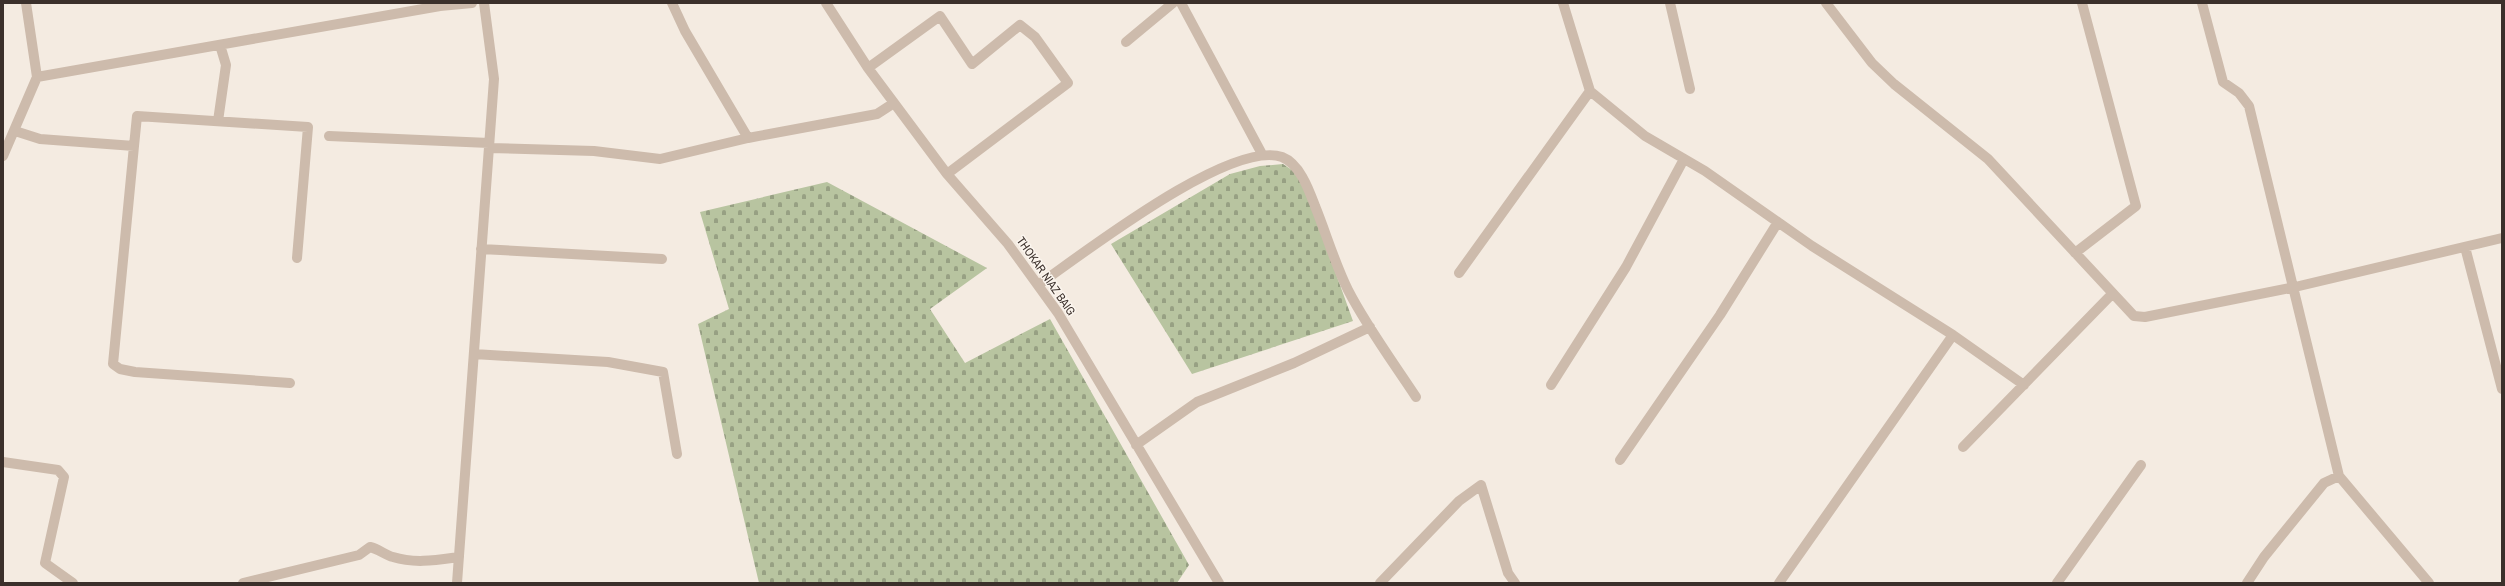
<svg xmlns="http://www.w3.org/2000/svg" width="2505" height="586" font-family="'Archivo Narrow',sans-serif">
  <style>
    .cemetery { fill: url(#cemetery-stones) }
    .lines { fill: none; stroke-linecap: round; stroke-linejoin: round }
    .minor { stroke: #cdbbac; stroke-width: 10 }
    .labels { text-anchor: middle; stroke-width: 3; stroke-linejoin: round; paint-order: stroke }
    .street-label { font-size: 12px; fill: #3b302b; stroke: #fbf5ee }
  </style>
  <defs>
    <pattern id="cemetery-stones" width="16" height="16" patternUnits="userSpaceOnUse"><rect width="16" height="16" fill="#b8c4a0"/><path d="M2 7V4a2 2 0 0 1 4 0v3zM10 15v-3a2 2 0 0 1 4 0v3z" fill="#97a083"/></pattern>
  </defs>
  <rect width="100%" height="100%" fill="#f4ebe1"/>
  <path class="cemetery" d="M 1283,164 L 1295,172 L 1305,188 L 1353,321 L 1192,374 L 1111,244 L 1230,174 L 1260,166 Z
    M 827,182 L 987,268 L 930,309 L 965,363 L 1050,319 L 1189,565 L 1177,583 L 759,583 L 698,324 L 729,309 L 700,212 Z"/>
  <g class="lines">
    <path class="minor" d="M 826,3 L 868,68 L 947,174 L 1008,244 L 1058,313 L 1219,583
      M 1181,3 L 1262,154
      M 1563,3 L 1590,91 L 1645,136 L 1705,171 L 1812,246 L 1953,335 L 2024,385
      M 1670,3 L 1690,89
      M 1826,3 L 1872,63 L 1894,84 L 1988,159 L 2134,316 L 2145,317 L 2295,287 L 2502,238
      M 2202,3 L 2223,82 L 2239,93 L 2249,106 L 2339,476 L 2429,583
      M 1126,42 L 1173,3
      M 868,68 L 940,16 L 972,64 L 1020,25 L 1035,37 L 1068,83 L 947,174
      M 37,77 L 440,6 L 472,3
      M 218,121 L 226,65 L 220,45
      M 15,131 L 40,139 L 134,146 L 113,364 L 120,369 L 135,372 L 290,383
      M 329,136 L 489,143
      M 748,138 L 877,114 L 894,103
      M 134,146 L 137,116 L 308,127 L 297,258
      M 489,148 L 594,151 L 660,159 L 748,138 L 685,31 L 672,3
      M 3,156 L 37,77 L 26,3
      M 2465,247 L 2502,389
      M 481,249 L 662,259
      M 2075,253 L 2136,206 L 2082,3
      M 1459,273 L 1590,91
      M 1038,285 C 1083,254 1230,139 1282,157 C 1300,164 1309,190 1315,206 C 1326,233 1335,264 1348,290 C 1367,327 1393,362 1416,397
      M 474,354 L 608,362 L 663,372 L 677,454
      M 1551,385 L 1626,267 L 1684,159
      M 1136,445 L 1197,402 L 1294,363 L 1370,327
      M 1963,447 L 2112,294
      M 1620,460 L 1720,315 L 1778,222
      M 3,462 L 58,470 L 64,477 L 45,563 L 73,583
      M 243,583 L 359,555 L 370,547 C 379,549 385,555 393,557 C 415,564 437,560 459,557
      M 457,583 L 494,79 L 484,3
      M 1380,583 L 1459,501 L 1481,485 L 1508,573 L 1515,583
      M 1779,583 L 1953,335
      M 2057,583 L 2141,465
      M 2247,583 L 2264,557 L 2324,483 L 2339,476"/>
  </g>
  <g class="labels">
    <g class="street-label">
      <text transform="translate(1046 276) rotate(55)" y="4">THOKAR NIAZ BAIG</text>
    </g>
  </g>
  <rect width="2505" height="586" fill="none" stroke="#3b302b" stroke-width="8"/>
</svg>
